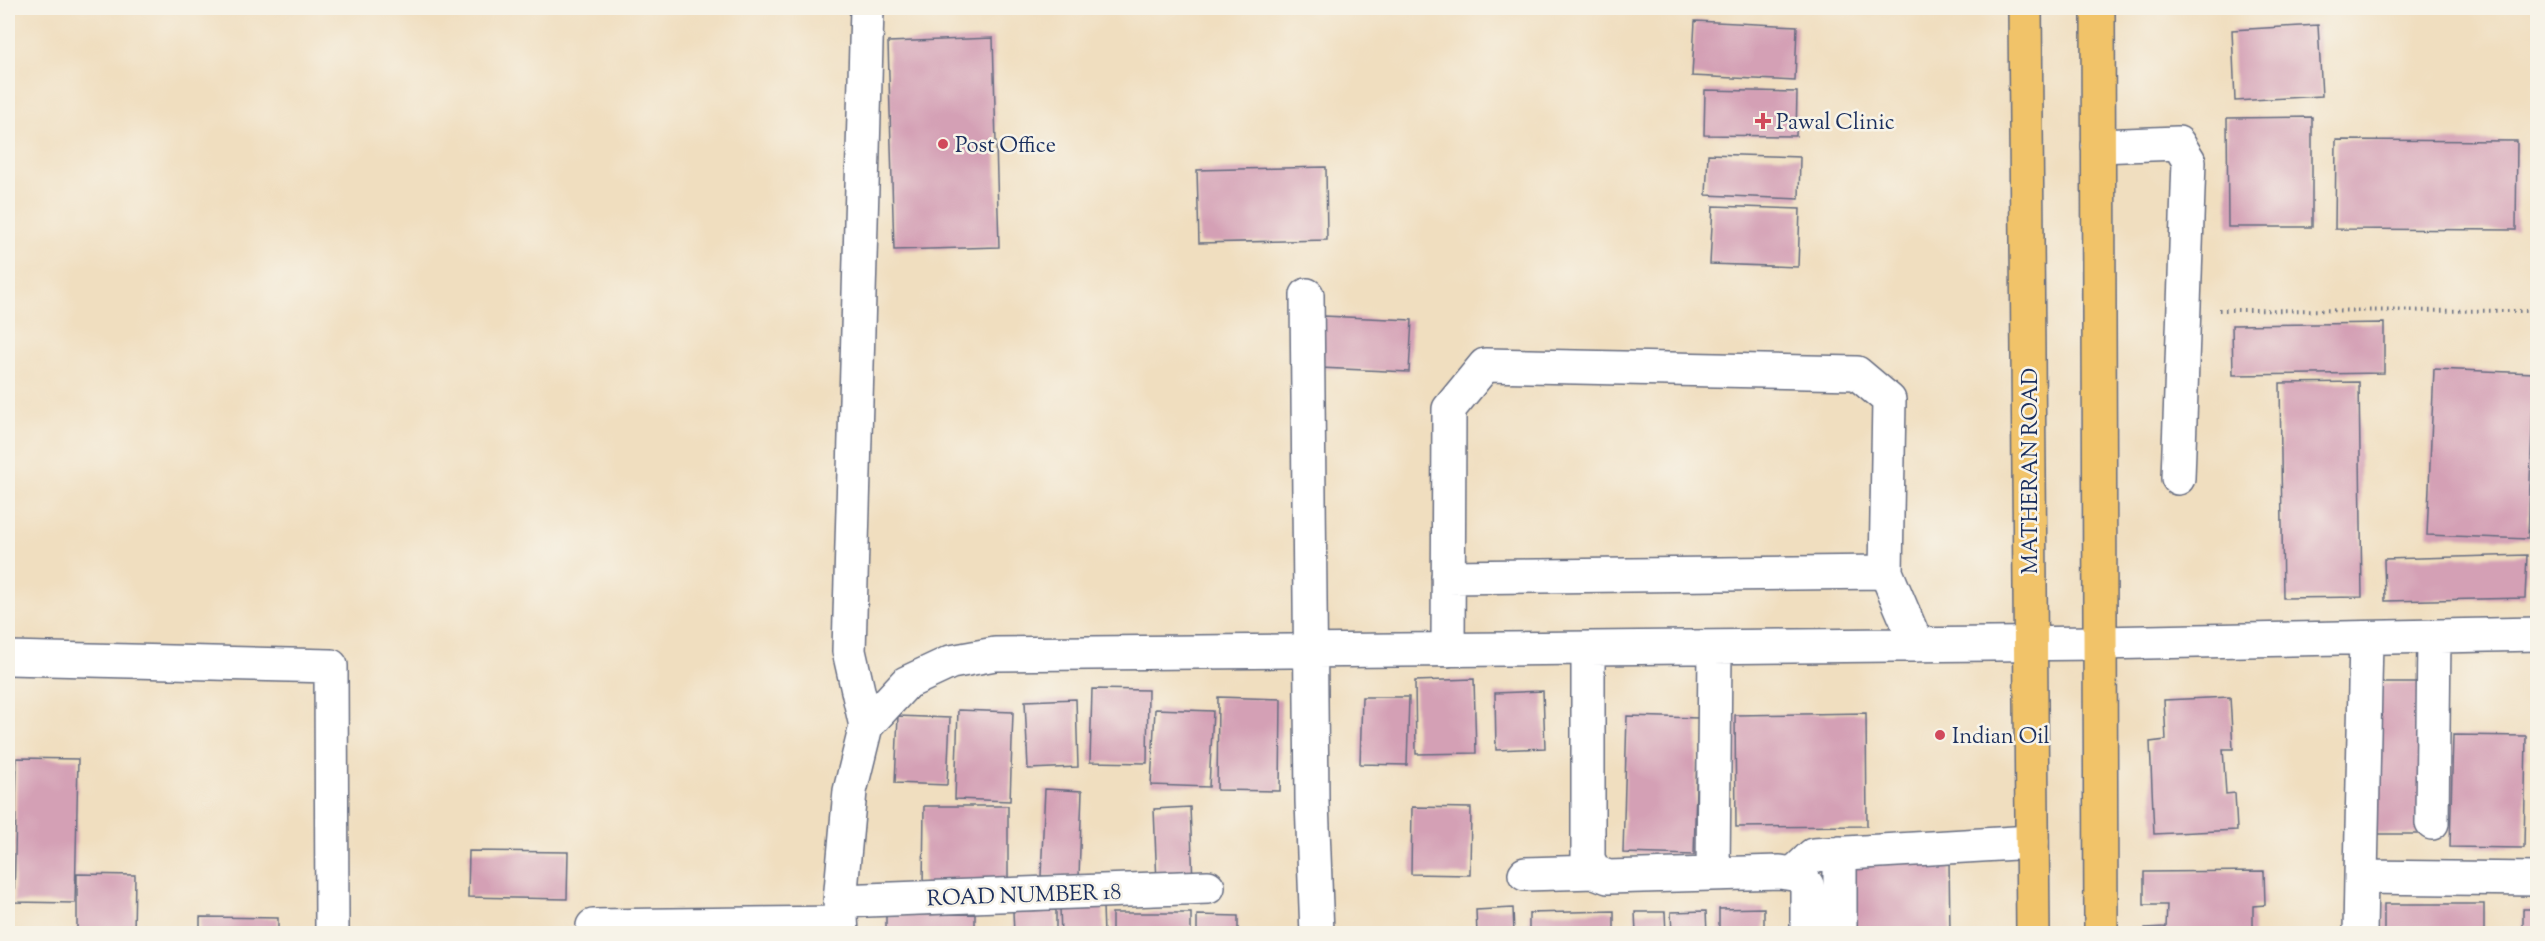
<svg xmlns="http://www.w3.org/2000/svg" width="2545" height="941" font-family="'Sorts Mill Goudy',serif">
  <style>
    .building { fill: #d4a0b5 }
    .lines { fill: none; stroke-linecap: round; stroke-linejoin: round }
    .minor-casing { stroke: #666c80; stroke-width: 36 }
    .major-casing { stroke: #666c80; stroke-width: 36 }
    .path { stroke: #666c80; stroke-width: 4; stroke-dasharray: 1.5 4.5; stroke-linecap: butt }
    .minor { stroke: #fff; stroke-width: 33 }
    .major { stroke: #f1c369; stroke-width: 33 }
    .poi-dot { fill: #d1495b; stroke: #f7f3e8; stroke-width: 2 }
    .labels { text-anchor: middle; stroke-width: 5; stroke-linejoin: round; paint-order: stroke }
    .poi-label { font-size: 22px; fill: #1b2f5e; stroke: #f7f3e8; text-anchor: start }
    .street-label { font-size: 22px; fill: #1b2f5e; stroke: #f7f3e8 }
  </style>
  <rect width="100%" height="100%" fill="#f7f3e8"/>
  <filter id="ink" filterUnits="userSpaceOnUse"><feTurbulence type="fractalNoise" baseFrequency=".0167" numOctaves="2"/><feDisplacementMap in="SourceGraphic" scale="12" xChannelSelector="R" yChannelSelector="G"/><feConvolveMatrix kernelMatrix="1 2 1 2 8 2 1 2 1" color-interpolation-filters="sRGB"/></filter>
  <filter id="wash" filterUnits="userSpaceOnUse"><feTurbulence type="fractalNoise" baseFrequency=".008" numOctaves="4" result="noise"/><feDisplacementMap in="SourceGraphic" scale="24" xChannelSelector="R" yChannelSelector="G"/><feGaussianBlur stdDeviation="1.35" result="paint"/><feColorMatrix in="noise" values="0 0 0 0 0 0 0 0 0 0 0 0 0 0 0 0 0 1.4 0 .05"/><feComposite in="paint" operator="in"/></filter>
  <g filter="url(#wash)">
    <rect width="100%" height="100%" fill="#f0debf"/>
    <g id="blocks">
      <path class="building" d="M 1695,21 L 1797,26 L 1795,81 L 1692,76 Z
        M 2318,25 L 2322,96 L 2235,101 L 2232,30 Z
        M 993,38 L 999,247 L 894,250 L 888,42 Z
        M 1705,90 L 1797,92 L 1796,136 L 1704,135 Z
        M 2312,117 L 2312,227 L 2228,227 L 2227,118 Z
        M 2336,140 L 2517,141 L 2516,230 L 2335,229 Z
        M 1708,154 L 1800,157 L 1799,199 L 1706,195 Z
        M 1326,167 L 1327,240 L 1199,243 L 1197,170 Z
        M 1713,206 L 1800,209 L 1798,267 L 1710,264 Z
        M 1323,316 L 1412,320 L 1409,372 L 1320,368 Z
        M 2384,323 L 2384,373 L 2233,375 L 2232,325 Z
        M 2434,369 L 2534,373 L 2528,539 L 2427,535 Z
        M 2359,382 L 2362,597 L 2283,598 L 2280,383 Z
        M 2527,555 L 2525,598 L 2385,601 L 2384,559 Z
        M 1474,679 L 1476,753 L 1416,754 L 1415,681 Z
        M 2368,683 L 2424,683 L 2424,834 L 2367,834 Z
        M 1092,689 L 1148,690 L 1147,763 L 1090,762 Z
        M 1543,691 L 1545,748 L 1496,750 L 1495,693 Z
        M 1218,697 L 1281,699 L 1280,791 L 1217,790 Z
        M 1362,697 L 1409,697 L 1407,765 L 1360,764 Z
        M 2230,697 L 2233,749 L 2223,749 L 2226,794 L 2235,793 L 2237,830 L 2154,834 L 2150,742 L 2166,740 L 2164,700 Z
        M 1076,699 L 1078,767 L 1028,769 L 1025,701 Z
        M 1155,709 L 1213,711 L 1209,787 L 1151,785 Z
        M 958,710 L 1013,712 L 1010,801 L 955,799 Z
        M 1866,713 L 1867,826 L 1736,827 L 1735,715 Z
        M 898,716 L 950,718 L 947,785 L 895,783 Z
        M 1627,716 L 1698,718 L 1694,855 L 1623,853 Z
        M 2453,735 L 2526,736 L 2524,848 L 2450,847 Z
        M 17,758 L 78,759 L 75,903 L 14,902 Z
        M 1045,789 L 1082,791 L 1079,877 L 1041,876 Z
        M 924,806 L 1008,806 L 1008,886 L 923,886 Z
        M 1190,807 L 1193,882 L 1157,884 L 1154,809 Z
        M 1412,807 L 1471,808 L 1470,875 L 1411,874 Z
        M 469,851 L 568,852 L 567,899 L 468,897 Z
        M 1949,857 L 1950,934 L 1848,934 L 1846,859 Z
        M 2264,871 L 2265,905 L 2253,906 L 2253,934 L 2145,934 L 2145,928 L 2166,927 L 2167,905 L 2144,905 L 2144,872 Z
        M 77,874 L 135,875 L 134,934 L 77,934 Z
        M 2384,904 L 2484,904 L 2484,934 L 2384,934 Z
        M 1103,906 L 1104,934 L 1061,934 L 1060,908 Z
        M 1513,908 L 1514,934 L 1477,934 L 1476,910 Z
        M 1764,908 L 1764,934 L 1719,934 L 1719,909 Z
        M 2523,909 L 2538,909 L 2538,934 L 2523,934 Z
        M 1056,910 L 1056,934 L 1014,934 L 1013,911 Z
        M 1614,911 L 1614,934 L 1529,934 L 1529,913 Z
        M 1706,911 L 1707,934 L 1672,934 L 1671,912 Z
        M 1635,912 L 1665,912 L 1666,934 L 1636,934 Z
        M 1112,913 L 1191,913 L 1191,934 L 1112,934 Z
        M 975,914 L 975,934 L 886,934 L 886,915 Z
        M 1197,915 L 1238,916 L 1238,934 L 1197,934 Z
        M 200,917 L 278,918 L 278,934 L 200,934 Z"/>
    </g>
  </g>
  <g filter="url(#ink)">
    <use href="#blocks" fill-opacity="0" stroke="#666c80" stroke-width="1.5"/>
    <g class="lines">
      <g class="minor-casing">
        <path id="minor" d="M 2098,146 L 2178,143 L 2189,161 L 2178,478
          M 1307,295 L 1312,801 L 1317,934
          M 1886,572 L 1917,645
          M 1588,649 L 1588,859 L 1595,872 L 1608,877 L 1780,872 L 1799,875 L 1807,885 L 1807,934
          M 1448,650 L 1449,409 L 1485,365 L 1857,373 L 1889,400 L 1886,572 L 1448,577
          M 8,658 L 331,666 L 332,934
          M 866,726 L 849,651 L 867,8
          M 2432,823 L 2434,636
          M 1525,874 L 1595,872
          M 1713,874 L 1715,648
          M 1793,874 L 1813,855 L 2032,842
          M 2361,877 L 2366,638
          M 840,901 L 1208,887
          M 593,926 L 841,923
          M 842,934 L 840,901 L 850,791 L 866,726 L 906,683 L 951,662 L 995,654 L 2099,643 L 2538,634
          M 1840,934 L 1840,853
          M 2360,934 L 2361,877 L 2538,879"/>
      </g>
      <g class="major-casing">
        <path id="major" d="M 2025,8 L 2033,934
          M 2098,8 L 2101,934"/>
      </g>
      <path class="path" d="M 2219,310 L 2538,311"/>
      <use href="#minor" class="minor"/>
      <use href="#major" class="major"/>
    </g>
  </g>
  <g class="poi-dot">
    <path d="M1760 112h6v6h6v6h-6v6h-6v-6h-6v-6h6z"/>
    <circle cx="943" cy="144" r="6"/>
    <circle cx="1940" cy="735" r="6"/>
  </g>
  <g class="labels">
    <g class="poi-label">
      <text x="1776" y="129">Pawal Clinic</text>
      <text x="955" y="152">Post Office</text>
      <text x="1952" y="743">Indian Oil</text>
    </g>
    <g class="street-label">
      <text transform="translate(2029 471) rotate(-90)" y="8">MATHERAN ROAD</text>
      <text transform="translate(1024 894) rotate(-2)" y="8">ROAD NUMBER 18</text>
    </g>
  </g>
  <rect width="2545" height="941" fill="none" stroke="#f7f3e8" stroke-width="30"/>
</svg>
